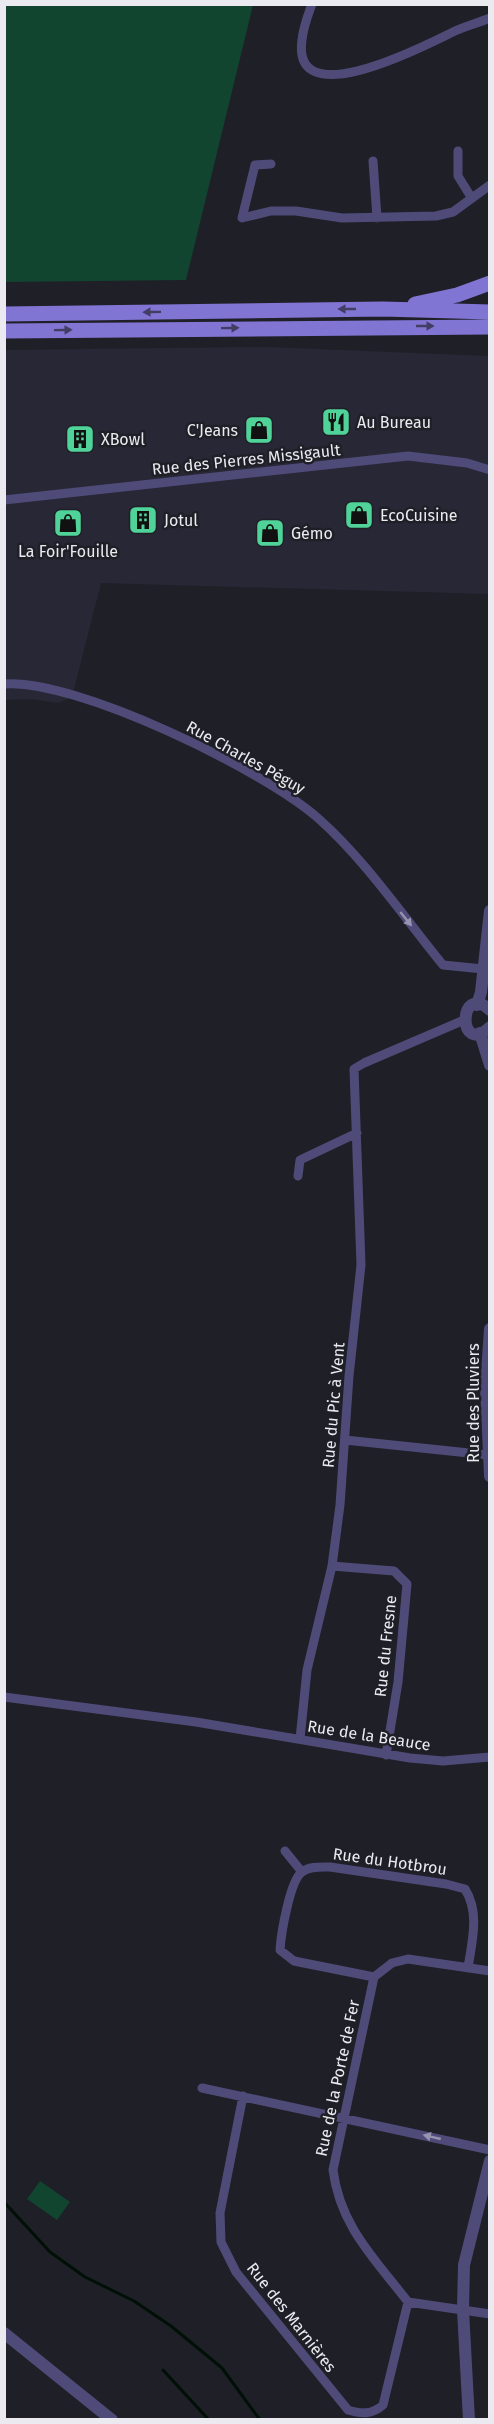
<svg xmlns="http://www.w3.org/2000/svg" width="494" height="2424" font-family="'Fira Sans',sans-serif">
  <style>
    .built { fill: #282735 }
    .garden { fill: #11452f }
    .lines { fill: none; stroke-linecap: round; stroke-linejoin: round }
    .stream { stroke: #001006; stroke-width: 3 }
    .minor { stroke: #4f4b79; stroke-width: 9 }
    .tertiary { stroke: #4f4b79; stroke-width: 12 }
    .primary { stroke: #8075d3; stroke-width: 15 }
    .oneway { fill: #413d63 }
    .oneway2 { fill: #9593af }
    .labels { text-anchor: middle; stroke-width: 5; stroke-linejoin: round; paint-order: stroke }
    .poi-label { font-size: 16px; fill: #eaeaf0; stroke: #1f1f27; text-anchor: start }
    .street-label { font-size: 16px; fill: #eaeaf0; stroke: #1f1f27 }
  </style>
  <rect width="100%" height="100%" fill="#1f1f27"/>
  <path class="built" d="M 266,347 L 489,356 L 489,594 L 101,583 L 72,697 L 58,703 L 32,699 L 5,700 L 5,350 Z"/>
  <path class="garden" d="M 4,5 L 253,5 L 186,280 L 5,282 Z
    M 40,2181 L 70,2202 L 57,2220 L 27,2199 Z"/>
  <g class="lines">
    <path class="stream" d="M 4,2202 L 50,2252 L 85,2277 L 134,2301 L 171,2326 L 222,2368 L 260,2420
      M 163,2370 L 209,2420"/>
    <path class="minor" d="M 312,4 C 308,15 303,28 302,40 C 291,117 430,43 455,31 C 466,26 478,23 490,18
      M 458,151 L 458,176 L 471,197
      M 373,161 L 377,218
      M 271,164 L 255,165 L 242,218 L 271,211 L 296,211 L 342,218 L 436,216 L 453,212 L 490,185
      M 4,500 L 408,456 L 467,463 L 490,470
      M 4,684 C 75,678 266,771 319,819 C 366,861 403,916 443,965 L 483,969
      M 298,1176 L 300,1160 L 357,1133
      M 345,1440 L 488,1455
      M 332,1566 L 394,1571 L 407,1584 L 398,1682 L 386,1755
      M 4,1697 L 196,1722 L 410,1758 L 443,1761 L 490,1757
      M 300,1739 L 307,1670 L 332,1566 L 340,1505 L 349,1376 L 361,1265 L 354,1069 L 364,1063 L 464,1020
      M 285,1851 L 302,1872
      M 490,1971 L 408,1959 L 392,1963 L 374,1977 L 333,2170 C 340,2226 375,2259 408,2302 L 490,2314
      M 374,1977 L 294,1961 L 280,1950 C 281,1934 290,1880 302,1872 C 309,1866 321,1867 330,1867 L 446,1884 L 465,1889 C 480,1913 472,1941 468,1968
      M 202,2088 L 490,2150
      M 243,2096 L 220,2213 L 221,2242 L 236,2272 L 348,2410 C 361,2414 372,2415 383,2405 L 408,2302"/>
    <path class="tertiary" d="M 477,1005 L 481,992 L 490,911
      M 490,1010 C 458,981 457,1058 490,1027
      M 480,1033 L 490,1065
      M 490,1329 L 486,1387 L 490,1476
      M 4,2333 L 112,2420
      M 469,2420 L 463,2310 L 464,2265 L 490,2161"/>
    <path class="primary" d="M 415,304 L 457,295 L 490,283
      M 4,314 L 383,309 L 490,312
      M 4,331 L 490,327"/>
  </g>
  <defs><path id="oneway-solid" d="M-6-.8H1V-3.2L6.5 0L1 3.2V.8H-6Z" transform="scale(1.5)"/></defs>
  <g class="oneway">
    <use href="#oneway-solid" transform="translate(347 309) rotate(180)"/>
    <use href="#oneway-solid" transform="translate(152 312) rotate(179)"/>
    <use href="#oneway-solid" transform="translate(425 326)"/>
    <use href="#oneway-solid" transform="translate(230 328) rotate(-1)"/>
    <use href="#oneway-solid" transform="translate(63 330) rotate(-1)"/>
  </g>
  <g class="oneway2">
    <use href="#oneway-solid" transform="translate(406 919) rotate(51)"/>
    <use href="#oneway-solid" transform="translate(432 2137) rotate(-167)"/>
  </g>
  <defs>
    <g id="restaurant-square" transform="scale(1.5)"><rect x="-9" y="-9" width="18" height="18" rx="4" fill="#50d398" stroke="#1f1f27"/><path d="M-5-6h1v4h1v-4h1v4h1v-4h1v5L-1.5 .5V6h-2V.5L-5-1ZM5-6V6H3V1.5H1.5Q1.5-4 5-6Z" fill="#111"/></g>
    <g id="shop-square" transform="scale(1.5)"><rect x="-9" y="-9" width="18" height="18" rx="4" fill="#50d398" stroke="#1f1f27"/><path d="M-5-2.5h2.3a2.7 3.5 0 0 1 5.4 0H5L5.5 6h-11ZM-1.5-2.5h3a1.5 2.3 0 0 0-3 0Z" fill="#111"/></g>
    <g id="building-square" transform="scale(1.5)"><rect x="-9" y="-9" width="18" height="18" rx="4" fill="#50d398" stroke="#1f1f27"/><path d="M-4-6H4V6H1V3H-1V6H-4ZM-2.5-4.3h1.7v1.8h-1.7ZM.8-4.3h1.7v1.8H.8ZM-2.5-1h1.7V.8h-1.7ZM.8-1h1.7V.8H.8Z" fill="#111"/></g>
  </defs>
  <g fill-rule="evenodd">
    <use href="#restaurant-square" x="336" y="422"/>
    <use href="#shop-square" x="259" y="430"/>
    <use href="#building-square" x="80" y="439"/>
    <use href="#shop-square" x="359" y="515"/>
    <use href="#building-square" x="143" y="520"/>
    <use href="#shop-square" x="68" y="523"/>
    <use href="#shop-square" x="270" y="533"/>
  </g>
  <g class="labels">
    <g class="poi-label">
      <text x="357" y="428">Au Bureau</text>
      <text x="238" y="436" text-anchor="end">C'Jeans</text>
      <text x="101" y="445">XBowl</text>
      <text x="380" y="521">EcoCuisine</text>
      <text x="164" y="526">Jotul</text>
      <text x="291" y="539">Gémo</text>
      <text x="68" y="557" text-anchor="middle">La Foir'Fouille</text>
    </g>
    <g class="street-label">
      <text transform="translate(246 459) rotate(-6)" y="6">Rue des Pierres Missigault</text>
      <text transform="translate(246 757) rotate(29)" y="6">Rue Charles Péguy</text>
      <text transform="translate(473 1403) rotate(-90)" y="6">Rue des Pluviers</text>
      <text transform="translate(333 1405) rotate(-85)" y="6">Rue du Pic à Vent</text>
      <text transform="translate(385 1646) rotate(-84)" y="6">Rue du Fresne</text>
      <text transform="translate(369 1735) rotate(9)" y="6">Rue de la Beauce</text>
      <text transform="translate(390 1861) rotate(8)" y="6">Rue du Hotbrou</text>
      <text transform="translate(337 2078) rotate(-78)" y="6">Rue de la Porte de Fer</text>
      <text transform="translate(292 2317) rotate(52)" y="6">Rue des Marnières</text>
    </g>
  </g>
  <rect width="494" height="2424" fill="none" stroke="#eaeaf0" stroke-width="12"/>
</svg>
